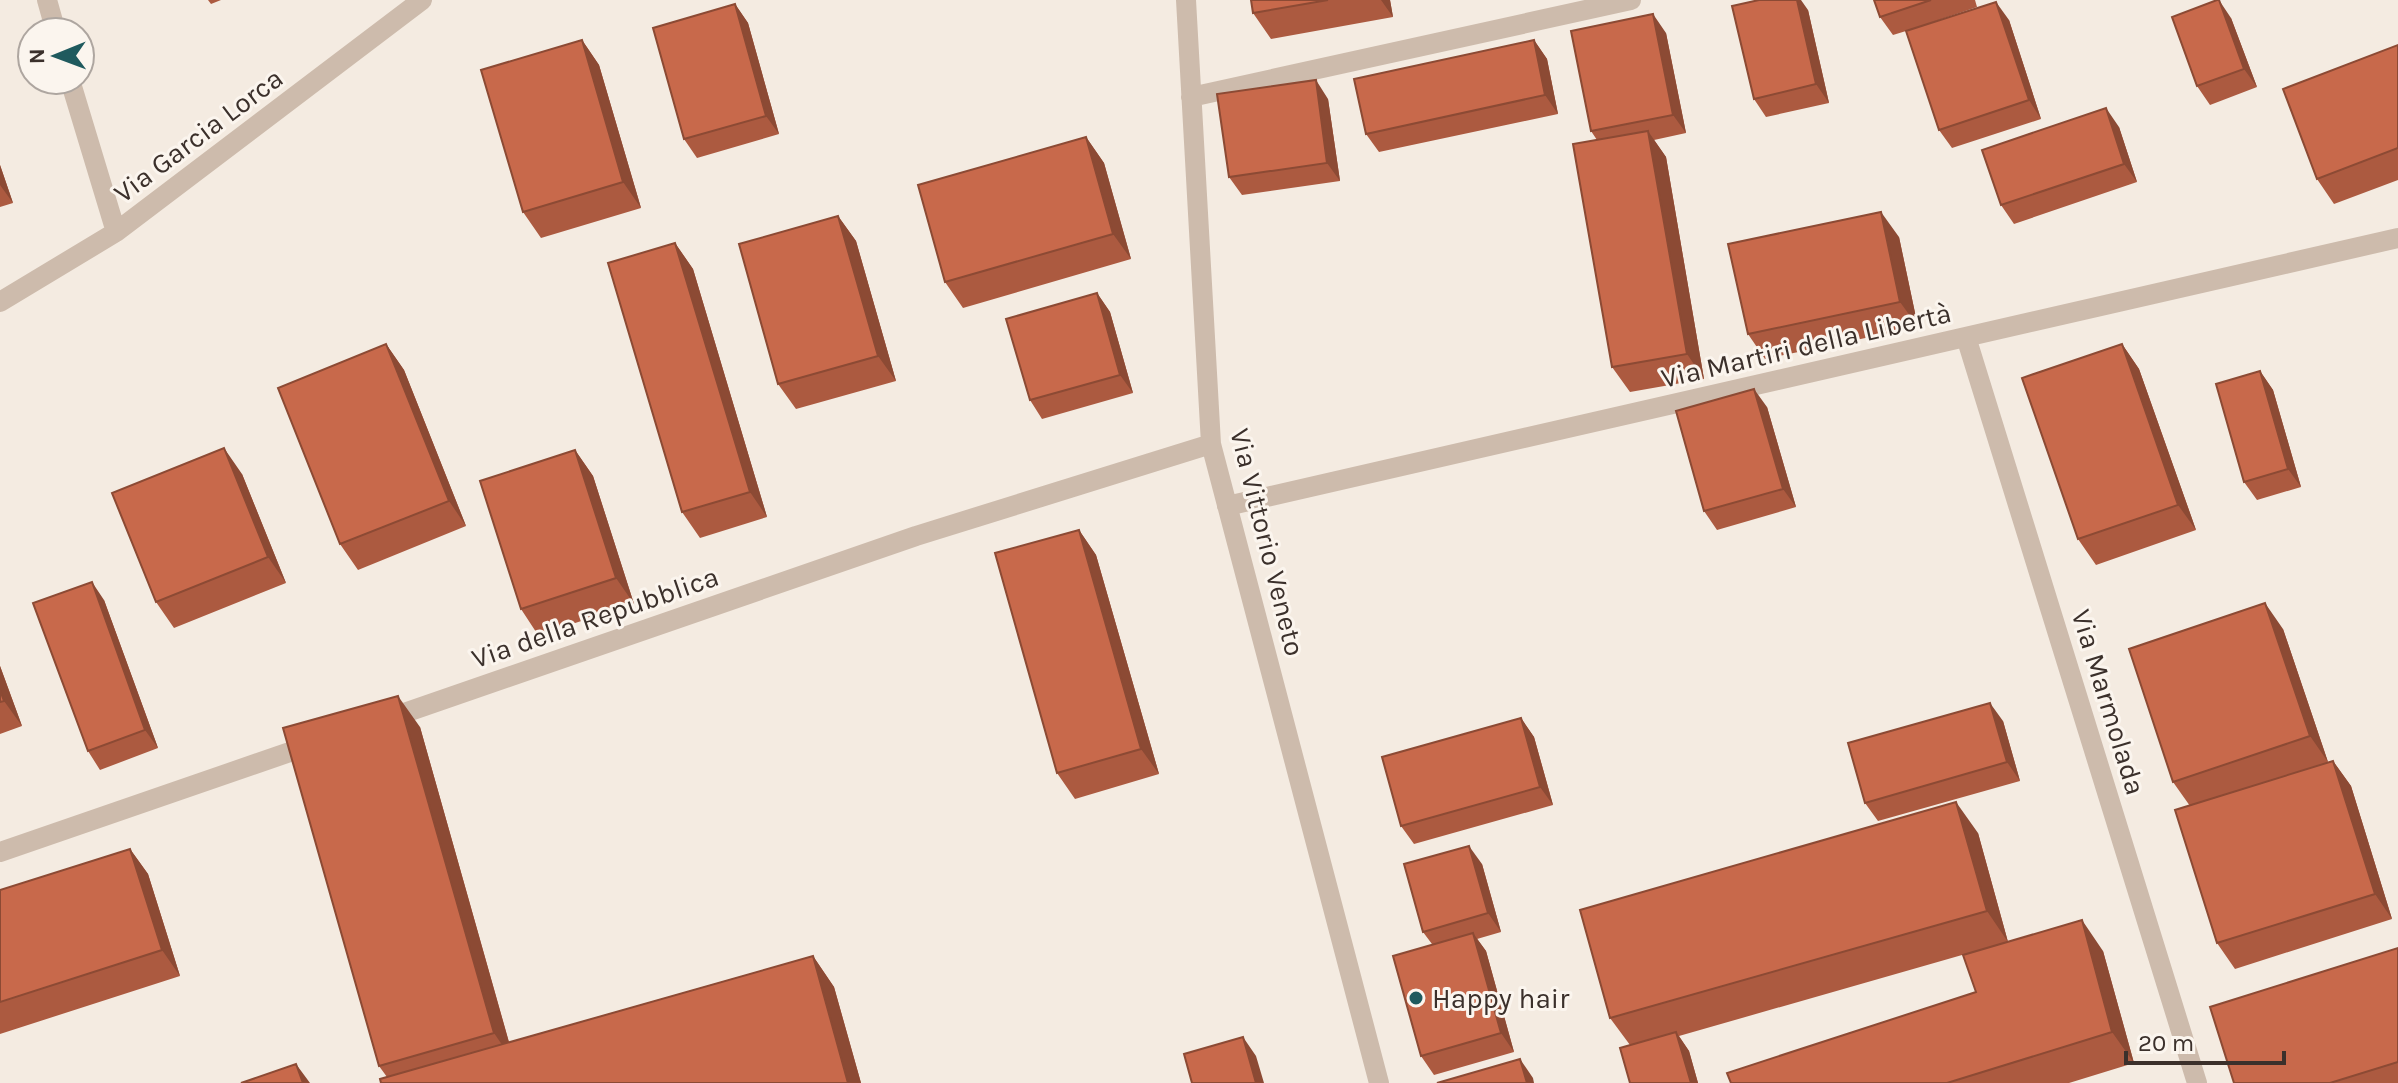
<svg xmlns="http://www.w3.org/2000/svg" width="2398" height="1083" font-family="Karla,sans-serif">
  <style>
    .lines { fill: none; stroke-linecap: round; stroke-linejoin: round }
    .minor { stroke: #cdbbac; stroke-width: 20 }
    .wall { fill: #ac5a40 }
    .shaded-wall { fill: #8c4a34 }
    .building { fill: #c8694b; stroke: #8c4a34; stroke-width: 2 }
    .poi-dot { fill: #1f5a5e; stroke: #fbf5ee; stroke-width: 3 }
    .labels { text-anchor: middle; stroke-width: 6; stroke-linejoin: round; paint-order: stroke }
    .street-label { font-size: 28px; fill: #3b302b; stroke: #fbf5ee }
    .poi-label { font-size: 28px; fill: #3b302b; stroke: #fbf5ee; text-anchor: start }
  </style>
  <rect width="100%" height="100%" fill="#f4ebe1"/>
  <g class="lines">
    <path class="minor" d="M 47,0 L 56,32
      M 1186,0 L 1211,444 L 1379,1083
      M 70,80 L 116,232
      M 1191,97 L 1631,0
      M 0,302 L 116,232 L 422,0
      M 1966,337 L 2197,1083
      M 1227,506 L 2398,238
      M 384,720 L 916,536 L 1211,444
      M 0,852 L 316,743"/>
  </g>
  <path class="wall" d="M 208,0 L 221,0 L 211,4 Z
    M 1251,0 L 1390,0 L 1393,17 L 1271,39 L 1253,13 Z
    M 1874,0 L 1975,0 L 1977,7 L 1915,28 L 2009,20 L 2041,119 L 1952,148 L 1939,130 L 1906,31 L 1893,35 L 1880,17 Z
    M 735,4 L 748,23 L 779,134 L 697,158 L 684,139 Z
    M 1808,10 L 1829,103 L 1766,117 L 1754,99 Z
    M 2231,18 L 2257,87 L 2210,105 L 2197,86 Z
    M 1666,33 L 1686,133 L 1654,140 L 1666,157 L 1704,379 L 1630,392 L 1612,367 L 1597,140 L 1591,131 Z
    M 582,40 L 599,65 L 641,208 L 541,238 L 523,212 Z
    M 1534,40 L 1547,59 L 1558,114 L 1379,152 L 1366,134 Z
    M 2398,45 L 2398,180 L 2334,204 L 2317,179 Z
    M 1328,99 L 1340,181 L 1242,195 L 1229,177 Z
    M 2119,127 L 2137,182 L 2014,224 L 2001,205 Z
    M 1086,137 L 1104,163 L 1131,259 L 963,308 L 945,282 Z
    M 0,165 L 13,203 L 0,207 Z
    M 838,216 L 856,241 L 896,381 L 796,409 L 778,384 Z
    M 1899,237 L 1918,327 L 1765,359 L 1748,334 Z
    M 675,243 L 693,269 L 767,517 L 700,538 L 682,512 Z
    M 1097,293 L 1110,312 L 1133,393 L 1042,419 L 1030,400 Z
    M 386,344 L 404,370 L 466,526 L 358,570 L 340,544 Z
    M 2122,344 L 2139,369 L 2196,530 L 2096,565 L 2078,539 Z
    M 2260,371 L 2273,390 L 2301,487 L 2257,500 L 2244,482 Z
    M 1767,407 L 1796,507 L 1717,530 L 1704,511 Z
    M 575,450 L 593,476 L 634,604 L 538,635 L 521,609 Z
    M 242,474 L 286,583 L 174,628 L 156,602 Z
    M 1079,530 L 1096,555 L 1159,774 L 1075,799 L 1057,773 Z
    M 104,600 L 158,748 L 100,770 L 88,751 Z
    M 2283,629 L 2328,762 L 2333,761 L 2351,786 L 2392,919 L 2235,969 L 2217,943 L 2190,806 L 2173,782 Z
    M 0,666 L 22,726 L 0,734 Z
    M 1521,718 L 1534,737 L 1553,805 L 1414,844 L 1401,826 Z
    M 2003,721 L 2020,781 L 1878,821 L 1865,803 Z
    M 420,727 L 509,1042 L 813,956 L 834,987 L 861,1083 L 381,1083 L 387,1077 L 379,1066 Z
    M 1978,833 L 2008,942 L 2103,951 L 2134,1063 L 2069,1083 L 1731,1083 L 1976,992 L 1976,951 L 1679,1036 L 1689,1051 L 1698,1083 L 1630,1083 L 1630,1045 L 1610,1018 Z
    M 130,849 L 148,874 L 180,976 L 0,1034 L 0,890 Z
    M 1482,864 L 1501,932 L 1477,939 L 1486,951 L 1514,1052 L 1434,1075 L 1421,1056 L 1432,944 L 1423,932 Z
    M 2398,948 L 2398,1083 L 2234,1083 Z"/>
  <path class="shaded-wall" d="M 1381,0 L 1390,0 L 1393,17 Z
    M 1797,0 L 1801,0 L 1808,10 L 1829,103 L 1816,84 Z
    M 2219,0 L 2231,18 L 2257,87 L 2244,69 Z
    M 1996,2 L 2009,20 L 2041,119 L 2029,100 Z
    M 735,4 L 748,23 L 779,134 L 766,116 Z
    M 1653,14 L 1666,33 L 1686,133 L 1673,115 Z
    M 582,40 L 599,65 L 641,208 L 623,182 Z
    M 1534,40 L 1547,59 L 1558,114 L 1545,95 Z
    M 1316,80 L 1328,99 L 1340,181 L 1327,163 Z
    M 2106,108 L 2119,127 L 2137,182 L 2124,164 Z
    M 1648,131 L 1666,157 L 1704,379 L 1687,354 Z
    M 1086,137 L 1104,163 L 1131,259 L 1113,234 Z
    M 0,165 L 13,203 L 0,185 Z
    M 1881,212 L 1899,237 L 1918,327 L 1900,302 Z
    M 838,216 L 856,241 L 896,381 L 878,356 Z
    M 675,243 L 693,269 L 767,517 L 750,492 Z
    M 1097,293 L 1110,312 L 1133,393 L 1120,375 Z
    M 386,344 L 404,370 L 466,526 L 449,501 Z
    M 2122,344 L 2139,369 L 2196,530 L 2178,505 Z
    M 2260,371 L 2273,390 L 2301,487 L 2288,469 Z
    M 1754,389 L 1767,407 L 1796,507 L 1783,489 Z
    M 224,448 L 242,474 L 286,583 L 268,557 Z
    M 575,450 L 593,476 L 634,604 L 616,578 Z
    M 1079,530 L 1096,555 L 1159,774 L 1141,749 Z
    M 92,582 L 104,600 L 158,748 L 145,730 Z
    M 2265,603 L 2283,629 L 2328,762 L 2310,736 Z
    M 0,666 L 22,726 L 4,701 L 0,690 Z
    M 398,696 L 420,727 L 515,1064 L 494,1033 Z
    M 1990,703 L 2003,721 L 2020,781 L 2007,762 Z
    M 1521,718 L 1534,737 L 1553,805 L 1540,787 Z
    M 2333,761 L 2351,786 L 2392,919 L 2375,894 Z
    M 1956,802 L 1978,833 L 2008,942 L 1987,911 Z
    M 1469,846 L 1482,864 L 1501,932 L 1488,913 Z
    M 130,849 L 148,874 L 180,976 L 162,950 Z
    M 2082,920 L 2103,951 L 2134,1063 L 2112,1032 Z
    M 1473,933 L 1486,951 L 1514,1052 L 1501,1033 Z
    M 813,956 L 834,987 L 861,1083 L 848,1083 Z
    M 1676,1032 L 1689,1051 L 1698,1083 L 1691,1083 Z
    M 1243,1037 L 1256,1056 L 1264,1083 L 1256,1083 Z
    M 1520,1059 L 1533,1078 L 1534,1083 L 1527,1083 Z
    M 296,1064 L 310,1083 L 303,1083 Z"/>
  <path class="building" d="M 1251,0 L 1328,0 L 1253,13 Z
    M 1759,0 L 1797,0 L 1816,84 L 1754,99 L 1732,6 Z
    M 1874,0 L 1931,0 L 1880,17 Z
    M 2217,0 L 2219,0 L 2244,69 L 2197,86 L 2172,17 Z
    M 1996,2 L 2029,100 L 1939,130 L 1906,31 Z
    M 735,4 L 766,116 L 684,139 L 653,28 Z
    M 1653,14 L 1673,115 L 1591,131 L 1571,31 Z
    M 582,40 L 623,182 L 523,212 L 481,70 Z
    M 1534,40 L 1545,95 L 1366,134 L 1354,79 Z
    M 2398,45 L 2398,148 L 2317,179 L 2283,89 Z
    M 1316,80 L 1327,163 L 1229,177 L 1217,94 Z
    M 2106,108 L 2124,164 L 2001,205 L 1982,150 Z
    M 1648,131 L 1687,354 L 1612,367 L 1573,144 Z
    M 1086,137 L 1113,234 L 945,282 L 918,185 Z
    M 1881,212 L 1900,302 L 1748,334 L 1728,244 Z
    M 838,216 L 878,356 L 778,384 L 739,244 Z
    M 675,243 L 750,492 L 682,512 L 608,263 Z
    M 1097,293 L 1120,375 L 1030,400 L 1006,319 Z
    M 386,344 L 449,501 L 340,544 L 278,388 Z
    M 2122,344 L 2178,505 L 2078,539 L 2022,378 Z
    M 2260,371 L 2288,469 L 2244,482 L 2216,384 Z
    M 1754,389 L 1783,489 L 1704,511 L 1676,411 Z
    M 224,448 L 268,557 L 156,602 L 112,493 Z
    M 575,450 L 616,578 L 521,609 L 480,481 Z
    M 1079,530 L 1141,749 L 1057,773 L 995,553 Z
    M 92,582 L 145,730 L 88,751 L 33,603 Z
    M 2265,603 L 2310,736 L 2173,782 L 2129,649 Z
    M 0,690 L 4,701 L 0,702 Z
    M 398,696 L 494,1033 L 379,1066 L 283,728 Z
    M 1990,703 L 2007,762 L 1865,803 L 1848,743 Z
    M 1521,718 L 1540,787 L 1401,826 L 1382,757 Z
    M 2333,761 L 2375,894 L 2217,943 L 2175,810 Z
    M 1956,802 L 1987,911 L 1610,1018 L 1580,910 Z
    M 1469,846 L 1488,913 L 1423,932 L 1404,864 Z
    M 130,849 L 162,950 L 0,1002 L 0,890 Z
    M 2082,920 L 2112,1032 L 1947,1083 L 1731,1083 L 1727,1073 L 1976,992 L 1963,955 Z
    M 1473,933 L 1501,1033 L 1421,1056 L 1393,956 Z
    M 2398,948 L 2398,1062 L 2330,1083 L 2234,1083 L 2210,1007 Z
    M 813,956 L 848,1083 L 381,1083 L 380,1079 Z
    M 1676,1032 L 1691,1083 L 1630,1083 L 1620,1048 Z
    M 1243,1037 L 1256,1083 L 1192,1083 L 1184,1054 Z
    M 1520,1059 L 1527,1083 L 1437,1083 Z
    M 296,1064 L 303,1083 L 241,1083 Z"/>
  <circle class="poi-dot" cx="1416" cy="998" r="8"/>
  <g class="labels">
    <g class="street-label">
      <text transform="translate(198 135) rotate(-37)" y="10">Via Garcia Lorca</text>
      <text transform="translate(1806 345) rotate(-13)" y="10">Via Martiri della Libertà</text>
      <text transform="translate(1268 542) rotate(76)" y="10">Via Vittorio Veneto</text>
      <text transform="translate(595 617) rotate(-19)" y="10">Via della Repubblica</text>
      <text transform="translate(2109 702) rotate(73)" y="10">Via Marmolada</text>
    </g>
    <g class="poi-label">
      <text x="1432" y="1008">Happy hair</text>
    </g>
  </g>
  <g transform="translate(56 56) rotate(269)"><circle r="38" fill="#fbf5ee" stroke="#aea6a0" stroke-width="2"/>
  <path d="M0-6L14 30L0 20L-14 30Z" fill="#1f5a5e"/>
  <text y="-12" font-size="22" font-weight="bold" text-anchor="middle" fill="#3b302b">N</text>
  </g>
  <path d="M2126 1051v12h158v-12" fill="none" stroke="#3b302b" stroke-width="4"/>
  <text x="2138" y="1051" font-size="24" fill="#3b302b" stroke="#fbf5ee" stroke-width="6" paint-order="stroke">20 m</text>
</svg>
